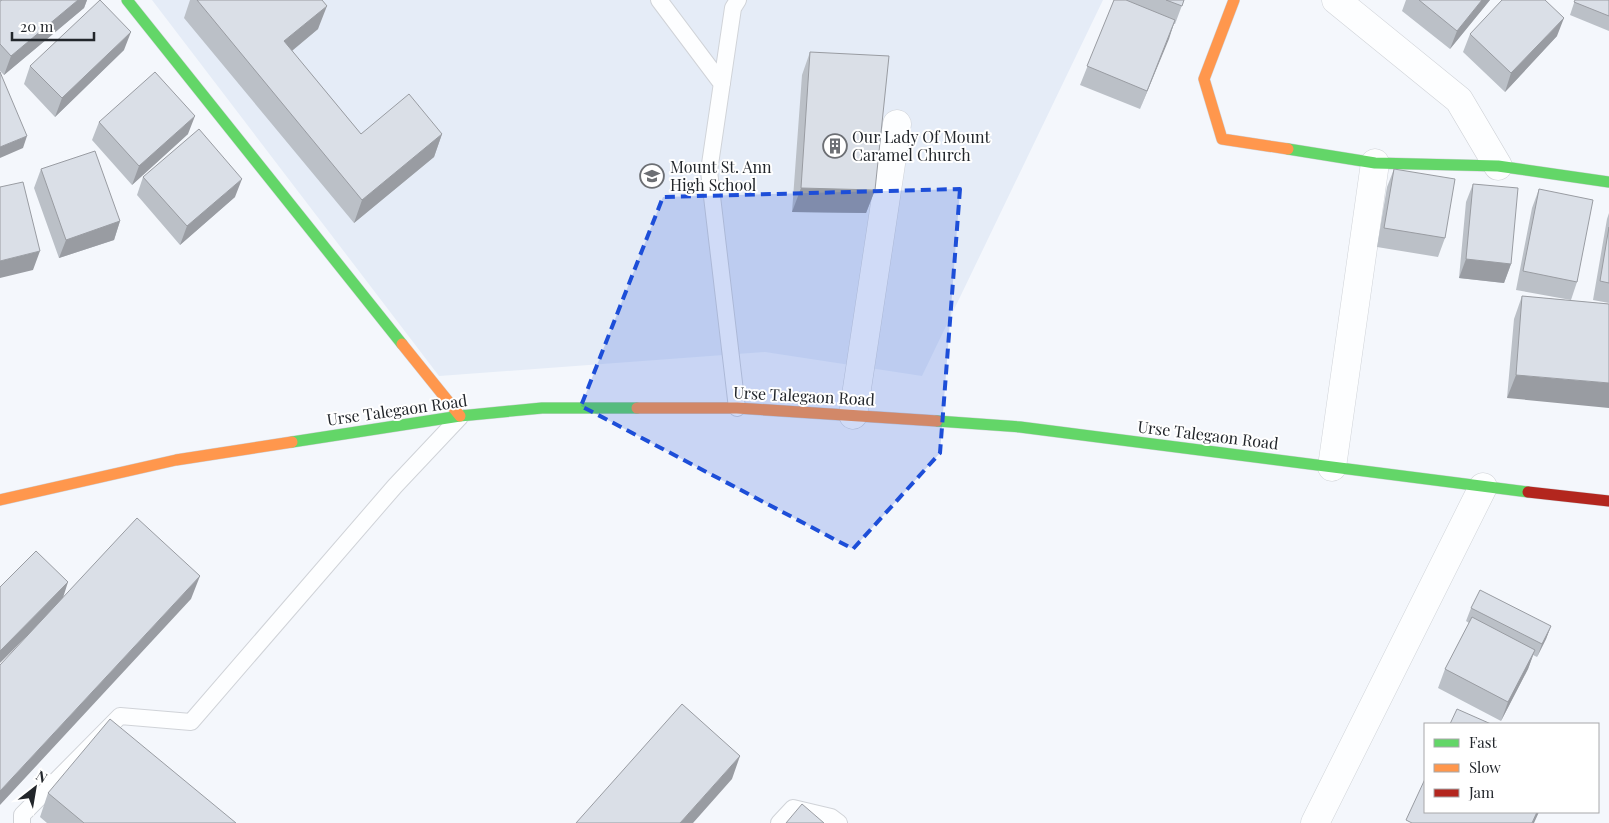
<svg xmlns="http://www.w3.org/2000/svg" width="1609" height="823" font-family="'Playfair Display',serif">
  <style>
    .built { fill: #e5ecf7 }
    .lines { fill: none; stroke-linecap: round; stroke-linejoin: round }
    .lane-casing { stroke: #d0d3d8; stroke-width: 18 }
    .street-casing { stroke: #d0d3d8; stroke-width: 29 }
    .fast-casing { stroke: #d0d3d8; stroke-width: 12 }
    .slow-casing { stroke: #d0d3d8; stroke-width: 12 }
    .jam-casing { stroke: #d0d3d8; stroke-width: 12 }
    .lane { stroke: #fdfeff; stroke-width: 16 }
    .street { stroke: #fdfeff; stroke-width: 28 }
    .fast { stroke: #63d668; stroke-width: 11 }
    .slow { stroke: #ff974d; stroke-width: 11 }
    .jam { stroke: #b3261e; stroke-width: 11 }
    .wall { fill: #bbc0c7 }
    .shaded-wall { fill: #999ca2 }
    .building { fill: #dadfe7; stroke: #999ca2 }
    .marked { fill: #1d4ed8; fill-opacity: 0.2; stroke: #1d4ed8; stroke-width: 4; stroke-dasharray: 10 6; stroke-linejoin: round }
    .labels { text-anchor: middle; stroke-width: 4; stroke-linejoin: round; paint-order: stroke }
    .poi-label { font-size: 16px; fill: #22262b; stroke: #fff; text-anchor: start }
    .street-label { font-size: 16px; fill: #22262b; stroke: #fff }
  </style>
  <rect width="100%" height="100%" fill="#f4f7fc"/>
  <path class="built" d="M 152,0 L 1103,0 L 922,376 L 765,352 L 439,376 Z"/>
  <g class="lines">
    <g class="lane-casing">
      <path id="lane" d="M 659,0 L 722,84
        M 737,408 L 709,171 L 733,8 L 738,0
        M 22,823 L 22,815 L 120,716 L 191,722 L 395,486 L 460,417
        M 779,823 L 793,808 L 831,817 L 839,823"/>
    </g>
    <g class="street-casing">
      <path id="street" d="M 1336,0 L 1459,100 L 1498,166
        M 853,415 L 897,124
        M 1332,467 L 1375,163
        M 1315,823 L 1483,487"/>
    </g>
    <g class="fast-casing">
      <path id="fast" d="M 127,0 L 402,344
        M 1288,149 L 1375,163 L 1498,166 L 1609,182
        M 937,421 L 1020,427 L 1528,492
        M 292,442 L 460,416 L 542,408 L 637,408"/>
    </g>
    <g class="slow-casing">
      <path id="slow" d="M 1234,0 L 1204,79 L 1222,139 L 1288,149
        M 402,344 L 460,416
        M 637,408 L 737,408 L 937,421
        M 0,500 L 176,460 L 292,442"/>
    </g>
    <g class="jam-casing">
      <path id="jam" d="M 1528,492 L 1609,501"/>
    </g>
    <use href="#lane" class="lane"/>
    <use href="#street" class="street"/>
    <use href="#fast" class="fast"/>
    <use href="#slow" class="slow"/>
    <use href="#jam" class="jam"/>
  </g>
  <path class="wall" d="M 2,0 L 87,0 L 84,8 L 4,75 L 0,71 L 0,1 Z
    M 190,0 L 322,0 L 318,29 L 292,51 L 361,134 L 442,134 L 434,157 L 354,223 L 184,18 Z
    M 1114,0 L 1184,0 L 1175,24 L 1174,24 L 1140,109 L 1080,85 Z
    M 1406,0 L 1490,0 L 1450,49 L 1402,11 Z
    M 1575,0 L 1609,0 L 1609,31 L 1570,15 Z
    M 1470,34 L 1557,36 L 1505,92 L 1463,52 Z
    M 124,50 L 55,117 L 24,84 L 30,66 Z
    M 810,52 L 875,190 L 866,213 L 792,212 L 802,75 Z
    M 99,122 L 188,134 L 132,185 L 92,140 Z
    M 41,169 L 120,221 L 114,240 L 59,258 L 34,188 Z
    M 1394,169 L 1445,238 L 1438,257 L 1377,247 L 1387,187 Z
    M 143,177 L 235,197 L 180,245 L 137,195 Z
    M 1473,184 L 1511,264 L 1504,283 L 1459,278 L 1466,202 Z
    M 1539,189 L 1577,282 L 1571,300 L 1516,290 L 1532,208 Z
    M 1609,213 L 1609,303 L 1593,300 L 1607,219 Z
    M 1522,296 L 1609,304 L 1507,398 L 1514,319 Z
    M 1471,608 L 1551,626 L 1546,639 L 1537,657 L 1533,655 L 1528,669 L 1501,721 L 1438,688 L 1445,669 L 1469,623 L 1466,621 Z
    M 48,793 L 236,823 L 47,823 L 40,817 Z"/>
  <path class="shaded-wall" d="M 78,0 L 87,0 L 84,8 L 4,75 L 11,56 Z
    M 1482,0 L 1490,0 L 1450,49 L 1457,31 Z
    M 327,6 L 318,29 L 276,64 L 284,41 Z
    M 1564,18 L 1557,36 L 1505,92 L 1511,73 Z
    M 1175,20 L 1169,39 L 1140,109 L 1147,91 Z
    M 131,32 L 124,50 L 55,117 L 62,98 Z
    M 195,116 L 188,134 L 132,185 L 139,166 Z
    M 442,134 L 434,157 L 354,223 L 362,200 Z
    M 27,136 L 23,148 L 0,158 L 0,147 Z
    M 242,179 L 235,197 L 180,245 L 187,226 Z
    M 801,188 L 875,190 L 866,213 L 792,212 Z
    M 120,221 L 114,240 L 59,258 L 66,240 Z
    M 40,251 L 33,270 L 0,278 L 0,261 Z
    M 1466,259 L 1511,264 L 1504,283 L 1459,278 Z
    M 1516,375 L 1609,383 L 1609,408 L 1507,398 Z
    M 200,576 L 191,599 L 0,805 L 0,791 Z
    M 68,582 L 62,601 L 0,663 L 0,651 Z
    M 1551,626 L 1546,639 L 1537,657 L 1542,644 Z
    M 1535,650 L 1528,669 L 1501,721 L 1508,702 Z
    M 740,756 L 732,779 L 693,823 L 680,823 Z
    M 1537,812 L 1539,812 L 1534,823 L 1532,823 Z"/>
  <path class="building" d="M 2,0 L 78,0 L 11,56 L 0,44 L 0,1 Z
    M 100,0 L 131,32 L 62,98 L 30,66 Z
    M 197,0 L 322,0 L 327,6 L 284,41 L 361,134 L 409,94 L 442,134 L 362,200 Z
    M 1114,0 L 1126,0 L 1175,20 L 1147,91 L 1087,66 Z
    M 1166,0 L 1184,0 L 1182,6 Z
    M 1419,0 L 1482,0 L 1457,31 Z
    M 1502,0 L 1545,0 L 1564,18 L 1511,73 L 1470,34 Z
    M 1575,0 L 1609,0 L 1609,16 L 1574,2 Z
    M 810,52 L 889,56 L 875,190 L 801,188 Z
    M 0,72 L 27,136 L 0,147 Z
    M 155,72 L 195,116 L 139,166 L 99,122 Z
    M 199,129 L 242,179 L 187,226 L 143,177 Z
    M 95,151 L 120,221 L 66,240 L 41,169 Z
    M 1394,169 L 1455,179 L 1445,238 L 1384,228 Z
    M 23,182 L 40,251 L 0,261 L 0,187 Z
    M 1473,184 L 1518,188 L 1511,264 L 1466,259 Z
    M 1539,189 L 1593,200 L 1577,282 L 1523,271 Z
    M 1609,227 L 1609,283 L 1600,281 Z
    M 1522,296 L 1609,304 L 1609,383 L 1516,375 Z
    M 137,518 L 200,576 L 0,791 L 0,665 Z
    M 36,551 L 68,582 L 0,651 L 0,587 Z
    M 1480,590 L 1551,626 L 1542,644 L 1471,608 Z
    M 1472,617 L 1535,650 L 1508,702 L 1445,669 Z
    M 682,704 L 740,756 L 680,823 L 576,823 Z
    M 1457,709 L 1491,724 L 1450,724 Z
    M 110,719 L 236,823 L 84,823 L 48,793 Z
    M 1425,779 L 1425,812 L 1537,812 L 1532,823 L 1412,823 L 1406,820 Z
    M 802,804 L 824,823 L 786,823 Z"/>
  <path class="marked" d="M 960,189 L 940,453 L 853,549 L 581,406 L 663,197 Z"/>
  <defs>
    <g id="building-ring" transform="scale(1.25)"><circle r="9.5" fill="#fff" stroke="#6c6f74" stroke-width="1.5"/><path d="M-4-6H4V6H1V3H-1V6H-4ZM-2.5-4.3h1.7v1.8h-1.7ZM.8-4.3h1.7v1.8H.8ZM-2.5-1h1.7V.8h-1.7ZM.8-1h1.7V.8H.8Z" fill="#6c6f74"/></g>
    <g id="school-ring" transform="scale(1.25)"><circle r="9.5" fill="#fff" stroke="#6c6f74" stroke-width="1.5"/><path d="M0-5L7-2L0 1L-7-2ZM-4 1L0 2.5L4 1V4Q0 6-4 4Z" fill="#6c6f74"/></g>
  </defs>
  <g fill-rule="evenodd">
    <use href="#building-ring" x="835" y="146"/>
    <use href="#school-ring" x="652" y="176"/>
  </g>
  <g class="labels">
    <g class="poi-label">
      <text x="852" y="143">Our Lady Of Mount<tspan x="852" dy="18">Caramel Church</tspan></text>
      <text x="670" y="173">Mount St. Ann<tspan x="670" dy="18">High School</tspan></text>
    </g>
    <g class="street-label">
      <text transform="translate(804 396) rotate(3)" y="6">Urse Talegaon Road</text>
      <text transform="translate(397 410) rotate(-8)" y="6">Urse Talegaon Road</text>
      <text transform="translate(1208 435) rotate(7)" y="6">Urse Talegaon Road</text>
    </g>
  </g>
  <rect x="1424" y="723" width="175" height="90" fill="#ffffff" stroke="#a7a8aa"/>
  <rect x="1434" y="739" width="25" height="8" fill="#63d668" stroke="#a7a8aa"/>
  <text x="1469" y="748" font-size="15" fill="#22262b">Fast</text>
  <rect x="1434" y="764" width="25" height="8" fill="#ff974d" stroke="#a7a8aa"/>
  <text x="1469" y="773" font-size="15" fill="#22262b">Slow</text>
  <rect x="1434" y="789" width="25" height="8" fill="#b3261e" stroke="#a7a8aa"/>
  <text x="1469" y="798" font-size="15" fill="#22262b">Jam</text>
  <g transform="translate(35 788) rotate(31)" stroke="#ffffff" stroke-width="4" paint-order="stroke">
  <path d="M0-4L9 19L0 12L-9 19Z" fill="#22262b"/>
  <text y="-8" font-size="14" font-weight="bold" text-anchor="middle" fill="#22262b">N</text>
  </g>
  <path d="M12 32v8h82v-8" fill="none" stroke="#22262b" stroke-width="2.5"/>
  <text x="20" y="32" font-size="15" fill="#22262b" stroke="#ffffff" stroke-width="4" paint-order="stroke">20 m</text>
</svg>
